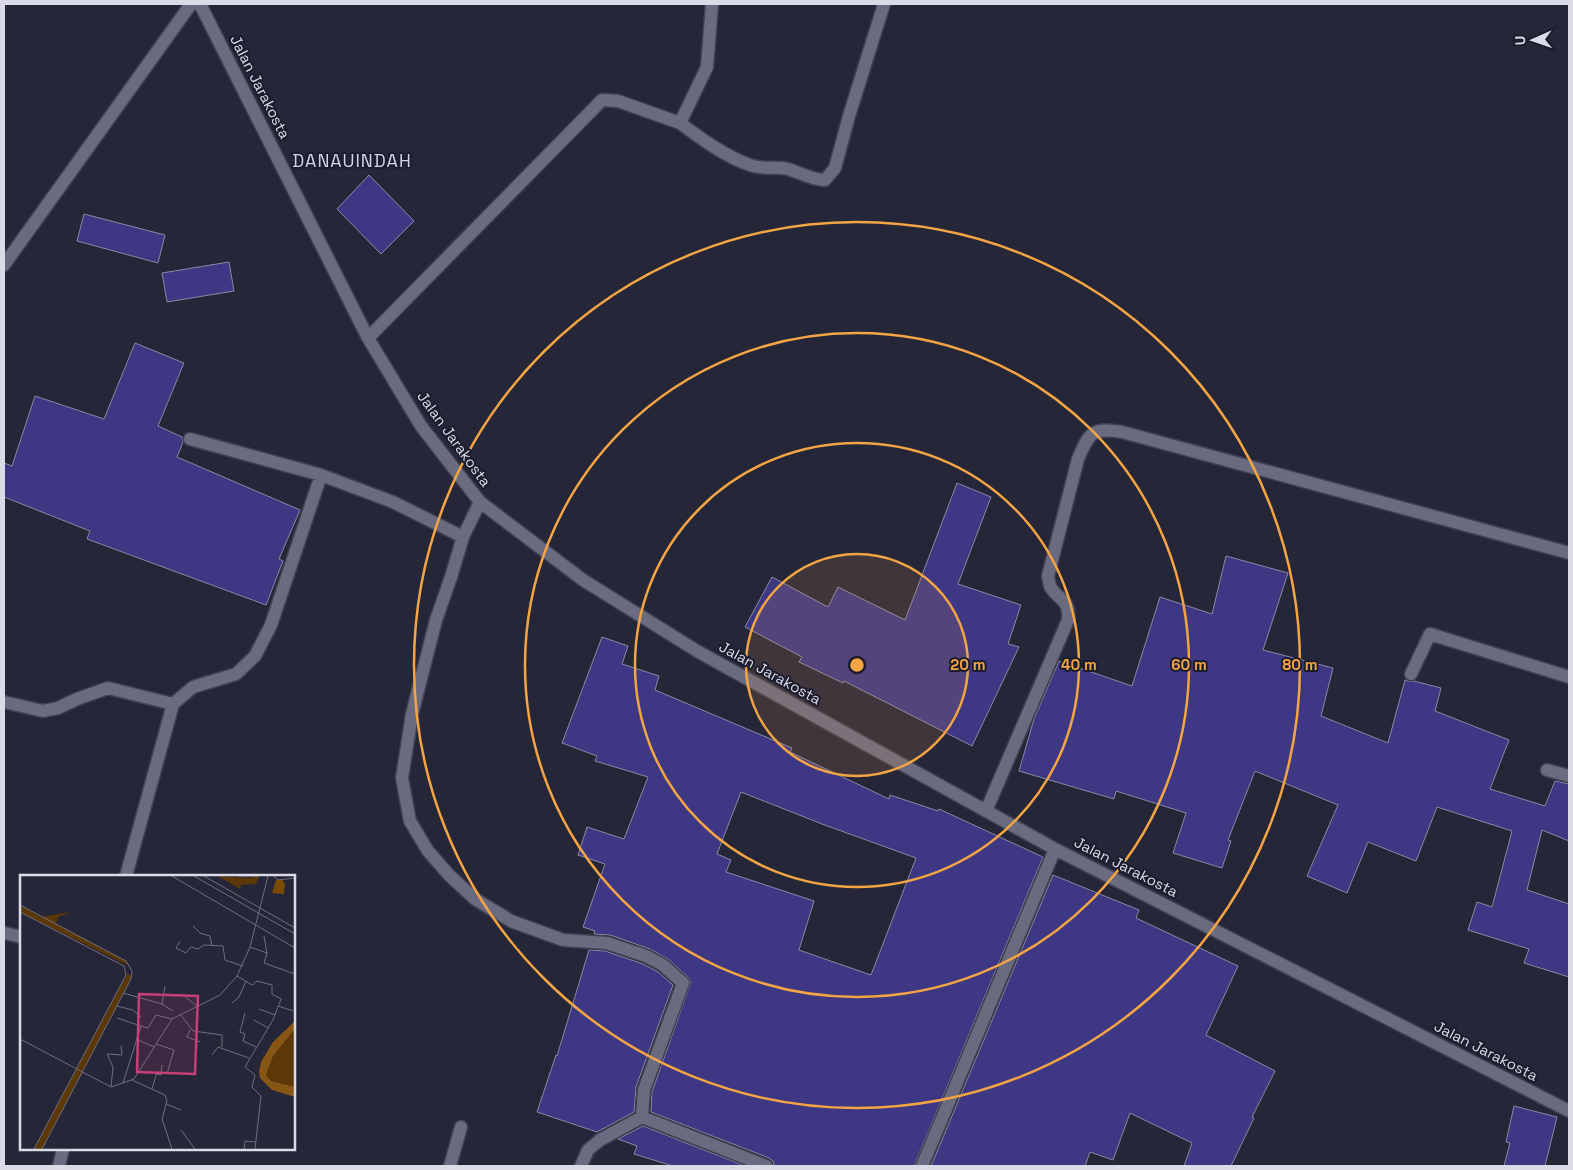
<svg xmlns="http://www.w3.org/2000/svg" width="1573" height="1170" font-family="'Space Grotesk',sans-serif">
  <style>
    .building { fill: #3e3784; stroke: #888aa1; fill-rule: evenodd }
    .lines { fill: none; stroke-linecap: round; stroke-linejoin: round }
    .minor-casing { stroke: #404050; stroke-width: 15 }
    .minor { stroke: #6a6b81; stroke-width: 12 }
    .ring { fill: none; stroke: #f3a443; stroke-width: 2.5 }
    .labels { text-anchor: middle; stroke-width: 4; stroke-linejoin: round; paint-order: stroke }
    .street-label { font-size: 15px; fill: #dbdbe8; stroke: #1c1c2f }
    .quarter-label { font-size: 18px; letter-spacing: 1px; fill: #d1d2ec; stroke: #1c1c2f }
    .inset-road { fill: none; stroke: #6e6e7f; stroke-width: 1 }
    .view { fill: #c73f77; fill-opacity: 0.15; stroke: #c73f77; stroke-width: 2.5 }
    .inset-edge { fill: none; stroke: #dbdbe8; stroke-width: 2.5 }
    .centre { fill: #f3a443; stroke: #1c1c2f; stroke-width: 2.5 }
    .ring-label { font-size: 15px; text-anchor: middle; font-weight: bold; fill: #f3a443; stroke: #1c1c2f; stroke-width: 4; stroke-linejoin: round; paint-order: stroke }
  </style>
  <rect width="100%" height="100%" fill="#262639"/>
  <path class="building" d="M 369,175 L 414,221 L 381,254 L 337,209 Z
    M 84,214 L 165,235 L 158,263 L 77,241 Z
    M 229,262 L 234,291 L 167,302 L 162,273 Z
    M 135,343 L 184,363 L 158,426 L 182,437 L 183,442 L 177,457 L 300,510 L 279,559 L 283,561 L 266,605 L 87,539 L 90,531 L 4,497 L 4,463 L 12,466 L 35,396 L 104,419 Z
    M 957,483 L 991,497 L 958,584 L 1021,605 L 1008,644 L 1019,647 L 972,746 L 844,681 L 843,683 L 799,662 L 802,657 L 745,627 L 772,577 L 828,607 L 838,587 L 905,620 Z
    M 1226,556 L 1288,573 L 1263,650 L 1333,668 L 1321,716 L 1388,743 L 1405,680 L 1408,681 L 1414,681 L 1441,688 L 1435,711 L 1509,740 L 1490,789 L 1545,806 L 1555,781 L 1569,784 L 1569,841 L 1542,830 L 1527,890 L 1569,904 L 1569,977 L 1524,963 L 1529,949 L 1468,930 L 1477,902 L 1492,907 L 1512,831 L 1437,807 L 1416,861 L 1368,842 L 1347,893 L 1307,876 L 1338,805 L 1255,771 L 1228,840 L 1231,841 L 1222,868 L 1173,853 L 1186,813 L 1116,791 L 1114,799 L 1019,771 L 1034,719 L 1059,661 L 1132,686 L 1160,597 L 1212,614 Z
    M 602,637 L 628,646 L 622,664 L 659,676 L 655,690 L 792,748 L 790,752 L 889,799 L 890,795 L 938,811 L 939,809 L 1043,857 L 914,1166 L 774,1166 L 773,1161 L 769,1158 L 651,1112 L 652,1092 L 691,982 L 688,977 L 668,959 L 650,949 L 610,935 L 594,934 L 595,931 L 583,927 L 605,864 L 578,855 L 587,827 L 624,839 L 648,777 L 595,761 L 597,756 L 562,743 ZM 741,792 L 822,824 L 916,858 L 871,975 L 799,950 L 814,901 L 726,872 L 731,860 L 717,854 Z
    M 1053,875 L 1139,910 L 1136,918 L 1238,966 L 1206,1035 L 1275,1071 L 1252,1117 L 1254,1118 L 1231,1166 L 1184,1166 L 1192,1143 L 1130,1113 L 1113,1160 L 1090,1152 L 1085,1166 L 931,1166 Z
    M 589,950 L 605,951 L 643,964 L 658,972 L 673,985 L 636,1087 L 634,1112 L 597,1132 L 537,1112 L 556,1055 L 557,1056 Z
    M 1514,1106 L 1557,1117 L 1545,1166 L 1504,1166 L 1510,1143 L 1506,1142 Z
    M 643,1126 L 745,1166 L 673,1166 L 634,1154 L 637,1146 L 618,1139 Z"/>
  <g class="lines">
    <g class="minor-casing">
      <path id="minor" d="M 200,4 L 368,338 L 421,426 L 480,502 L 583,580 L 697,651 L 1055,849 L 1569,1111
        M 680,123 C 700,138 726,157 750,165 C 763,170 776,166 788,169 C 801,173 812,180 825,180 L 835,168 L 849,116 L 884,4
        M 4,265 L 191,4
        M 368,338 L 602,100 L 618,101 L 680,123 L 707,67 L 712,4
        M 190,439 L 321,475 L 393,502 L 463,537
        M 480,502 L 463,537 L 451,577 L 436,620 L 412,714 L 402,778 L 410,821 L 428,851 L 449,875 L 475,899 L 511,921 L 563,940 L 607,943 L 646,956 L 663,965 L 683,983 L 644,1090 L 642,1117 L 766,1166
        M 1411,674 L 1430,634 L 1569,677
        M 4,702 L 43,711 L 58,708 L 77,699 L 108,688 L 173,704
        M 1547,770 L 1569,776
        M 986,811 L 1068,620 C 1070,600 1061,602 1051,588 C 1049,585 1049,580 1048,576 L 1078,459 C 1089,433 1092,427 1122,432 L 1569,553
        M 126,876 L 173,704 L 193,687 L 236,674 L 255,656 L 271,625 L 321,475
        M 5,933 L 21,937
        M 59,1166 L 63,1149
        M 450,1166 L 461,1127
        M 581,1166 L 588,1150 L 600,1140 L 642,1117
        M 922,1166 L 1055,849"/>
    </g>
    <use href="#minor" class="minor"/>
  </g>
  <circle cx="857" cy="665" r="111" fill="#f3a443" fill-opacity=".12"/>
  <g class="ring">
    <circle cx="857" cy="665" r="111"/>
    <circle cx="857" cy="665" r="222"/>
    <circle cx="857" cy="665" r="332"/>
    <circle cx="857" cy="665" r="443"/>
  </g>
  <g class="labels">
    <g class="street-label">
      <text transform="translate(260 87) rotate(63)" y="5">Jalan Jarakosta</text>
      <text transform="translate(454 439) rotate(54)" y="5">Jalan Jarakosta</text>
      <text transform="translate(770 673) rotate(29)" y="5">Jalan Jarakosta</text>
      <text transform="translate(1126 867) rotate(27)" y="5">Jalan Jarakosta</text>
      <text transform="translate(1486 1051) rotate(27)" y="5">Jalan Jarakosta</text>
    </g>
    <g class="quarter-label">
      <text x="352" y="167">DANAUINDAH</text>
    </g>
  </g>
  <g transform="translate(20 875)">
    <rect width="275" height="275" fill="#262639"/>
    <path d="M 198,1 L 229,3 L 239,1 L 236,9 L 221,10 L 220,14 ZM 0,30 L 21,42 L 51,37 L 38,42 L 36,49 L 106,86 L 107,90 L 0,37 ZM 107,99 L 112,101 L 22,274 L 14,274 ZM 275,154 L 275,212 L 251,206 L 246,200 L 253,181 Z" fill="#5b3806"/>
    <path d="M 262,4 L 265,9 L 264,19 L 252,18 L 256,5 Z" fill="#7a4a01"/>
    <path d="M 275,146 L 275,154 L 253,181 L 246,200 L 251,206 L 275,212 L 275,222 L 252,215 L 240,203 L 239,197 L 241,187 L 253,167 Z" fill="#875615"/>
    <path class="inset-road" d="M 152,1 L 275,73M 174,1 L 275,59M 184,1 L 275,53M 218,1 L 239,1M 254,1 L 258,5 L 275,3M 0,30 L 106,86 L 112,96 L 111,104 L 22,274M 0,37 L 104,91M 173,51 L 180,58 L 190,61 L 192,71M 244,61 L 247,78M 160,66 L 156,73 L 166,78 L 171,72 L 178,74 L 184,70 L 203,71 L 205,85 L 223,91M 230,72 L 247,78 L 244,88 L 275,99M 217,101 L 232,110 L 237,106 L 252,110 L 252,119 L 261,124 L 253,145 L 225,192 L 235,200 L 232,212 L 241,221 L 235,274M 103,118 L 142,129 L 153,136M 164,121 L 177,131M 212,128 L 219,122 L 226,106M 142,129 L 145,111M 97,131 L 113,135 L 121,142M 258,131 L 273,136M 239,134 L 255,140M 225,138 L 220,157 L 225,159 L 223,166 L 236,172M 160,139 L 173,156 L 202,160 L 202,172M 97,143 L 121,151M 234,145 L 248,153M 170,155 L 167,162 L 180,167M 0,164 L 91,212 L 114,204 L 152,144 L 200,120 L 217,101 L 230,72 L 248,1M 116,164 L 134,172M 136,169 L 154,175 L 147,199M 192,180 L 198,172 L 229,183M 136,199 L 141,200 L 142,190M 112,205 L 145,220 L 147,226 L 142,244 L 152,274M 103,208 L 121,151 L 128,153 L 136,140 L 152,144M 91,212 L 93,192 L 87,179 L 102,180 L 101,171M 132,214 L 137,197M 146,229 L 161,235M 161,255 L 175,274M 14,274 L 106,100 L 104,91M 224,274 L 225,266 L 235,267"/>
    <path class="view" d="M 119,119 L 178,121 L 175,199 L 117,197 Z"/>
    <rect width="275" height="275" class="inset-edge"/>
  </g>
  <circle cx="857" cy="665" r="8" class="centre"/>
  <g class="ring-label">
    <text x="968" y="670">20 m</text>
    <text x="1079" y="670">40 m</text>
    <text x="1189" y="670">60 m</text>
    <text x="1300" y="670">80 m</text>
  </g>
  <rect width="1573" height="1170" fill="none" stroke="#dbdbe8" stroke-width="10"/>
  <g transform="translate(1533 40) rotate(268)" stroke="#1c1c2f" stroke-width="4" paint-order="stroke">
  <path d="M0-4L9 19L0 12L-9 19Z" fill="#dbdbe8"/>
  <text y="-8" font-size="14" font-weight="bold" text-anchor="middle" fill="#dbdbe8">U</text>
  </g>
</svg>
